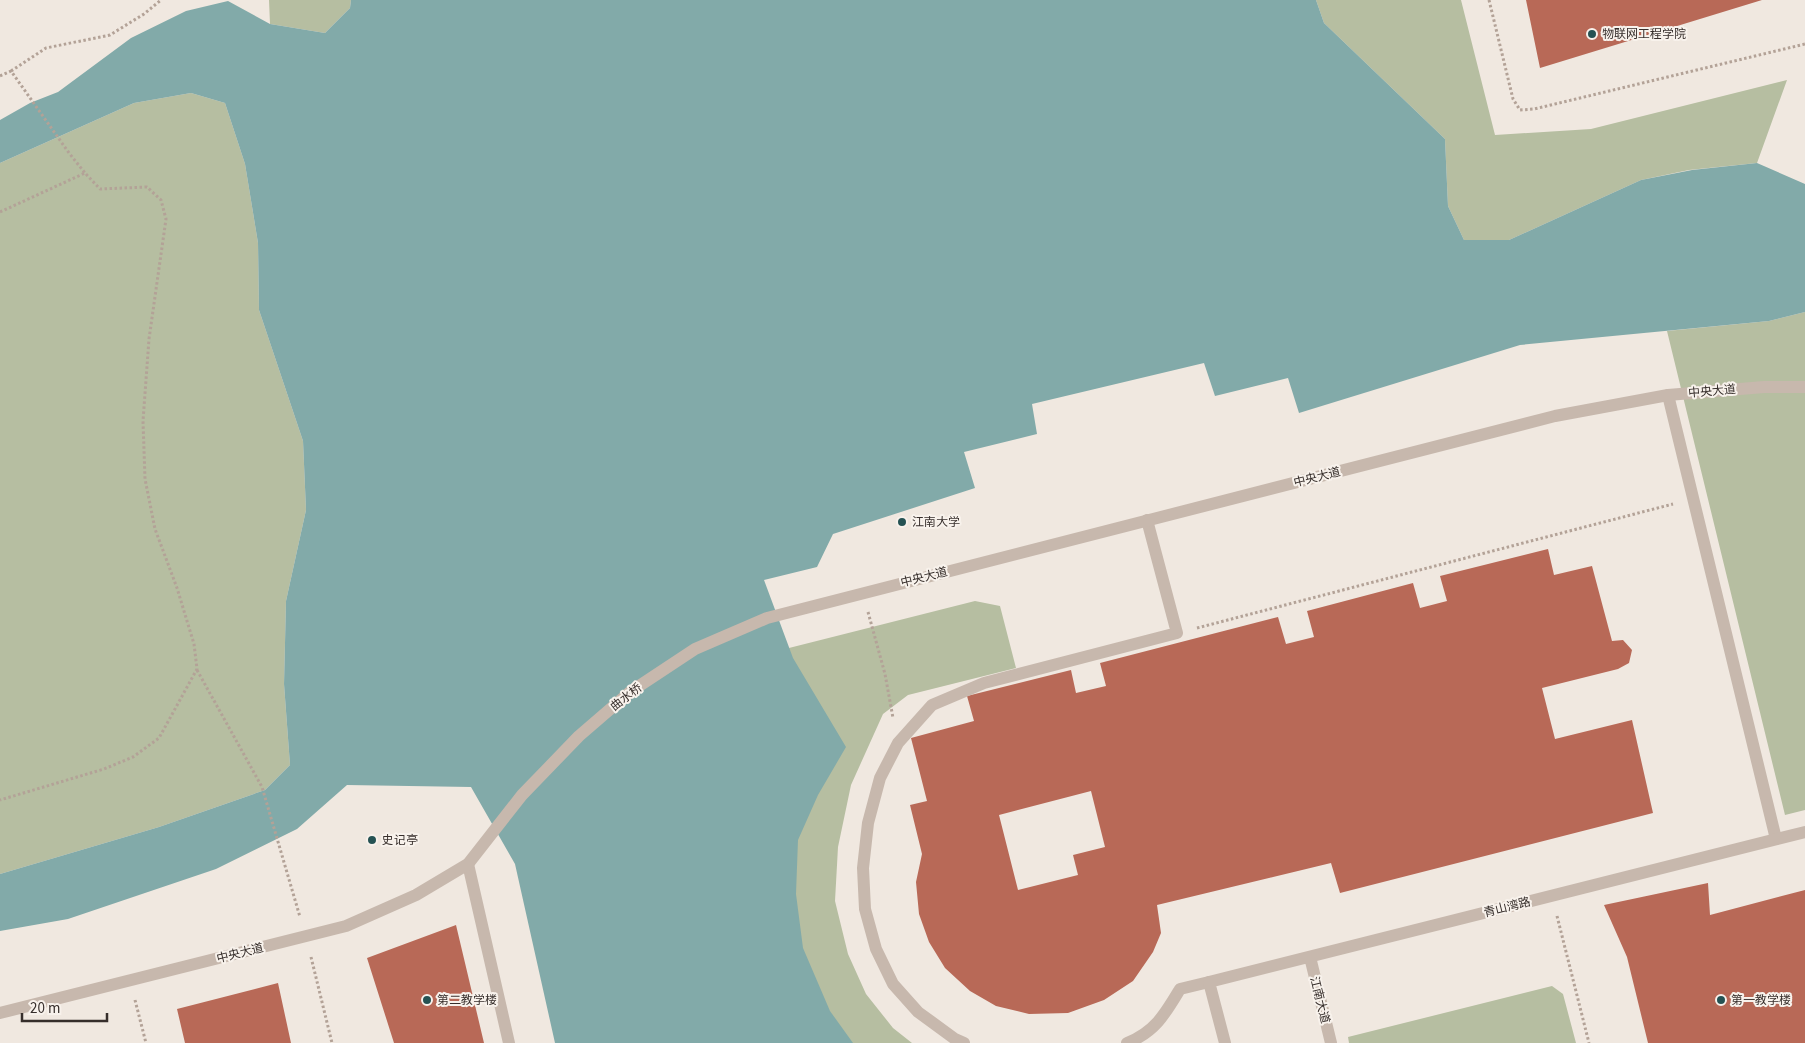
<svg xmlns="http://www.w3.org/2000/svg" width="1805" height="1043" font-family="'Source Sans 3','Noto Sans SC',sans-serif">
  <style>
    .green { fill: #b6bea1 }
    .water { fill: #82aaa9 }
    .building { fill: #b86957; fill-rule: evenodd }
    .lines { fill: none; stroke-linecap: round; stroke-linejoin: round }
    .path { stroke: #b3a297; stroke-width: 3; stroke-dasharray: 2.5 2.5; stroke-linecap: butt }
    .service { stroke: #c7b8ad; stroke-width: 12 }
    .minor { stroke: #c7b8ad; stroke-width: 12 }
    .poi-dot { fill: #255253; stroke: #f8f2ec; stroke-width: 2 }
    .labels { text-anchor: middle; stroke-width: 4; stroke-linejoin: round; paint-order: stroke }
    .poi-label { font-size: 12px; fill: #362e2b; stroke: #f8f2ec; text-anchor: start }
    .street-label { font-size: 12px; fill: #362e2b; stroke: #f8f2ec }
  </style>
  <rect width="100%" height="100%" fill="#f0e8e0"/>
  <path class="green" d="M 269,0 L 351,0 L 350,8 L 325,33 L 270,24 Z
    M 1316,0 L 1461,0 L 1495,135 L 1591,129 L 1787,80 L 1757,163 L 1689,170 L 1641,180 L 1509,240 L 1464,240 L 1448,206 L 1445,139 L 1324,23 Z
    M 191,93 L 225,103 L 245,164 L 258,243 L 259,310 L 303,441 L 306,510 L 286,601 L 284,684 L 290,765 L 265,790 L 159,827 L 0,874 L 0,163 L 134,103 Z
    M 1805,312 L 1805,810 L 1785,815 L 1667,331 L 1769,321 Z
    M 975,601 L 1000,606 L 1016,668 L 908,695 L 883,714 L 851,785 L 838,847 L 835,901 L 848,954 L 866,994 L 893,1028 L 912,1043 L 850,1043 L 808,978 L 790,915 L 785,649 Z
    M 1552,986 L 1563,994 L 1576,1043 L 1349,1043 L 1348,1037 Z"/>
  <path class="water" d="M 351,0 L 1316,0 L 1324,23 L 1445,139 L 1448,206 L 1464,240 L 1509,240 L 1641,180 L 1692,170 L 1757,163 L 1805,184 L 1805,312 L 1769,321 L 1520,345 L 1299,413 L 1288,378 L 1215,396 L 1204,363 L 1032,404 L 1037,434 L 964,452 L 975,488 L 833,534 L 817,567 L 764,580 L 793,658 L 846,747 L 818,795 L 798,840 L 796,894 L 803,948 L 830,1011 L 853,1043 L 555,1043 L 515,864 L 471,787 L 347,785 L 297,829 L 216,869 L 68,919 L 0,931 L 0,874 L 159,827 L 265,790 L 290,765 L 284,684 L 286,601 L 306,510 L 303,441 L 259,310 L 258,243 L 245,164 L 225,103 L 191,93 L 134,103 L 0,163 L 0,120 L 30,103 L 58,92 L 131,38 L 186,11 L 228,1 L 270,24 L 325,33 L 350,8 Z"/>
  <path class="building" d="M 1526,0 L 1762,0 L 1540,68 Z
    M 1548,549 L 1554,575 L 1592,566 L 1612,641 L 1623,640 L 1632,650 L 1629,663 L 1618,669 L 1542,688 L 1555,739 L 1632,720 L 1653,813 L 1340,893 L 1331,863 L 1157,905 L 1161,933 L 1153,952 L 1133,981 L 1104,1000 L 1068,1013 L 1029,1014 L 996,1006 L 970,991 L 945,968 L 929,942 L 919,914 L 916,882 L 922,854 L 910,805 L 927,801 L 911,738 L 974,721 L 967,696 L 1071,670 L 1076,693 L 1106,686 L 1100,663 L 1278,617 L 1286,644 L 1314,637 L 1307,611 L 1413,583 L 1420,608 L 1447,601 L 1440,576 ZM 1091,791 L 1105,847 L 1073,855 L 1078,875 L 1018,890 L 999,815 Z
    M 1708,883 L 1710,915 L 1805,890 L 1805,1043 L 1648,1043 L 1627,957 L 1604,905 Z
    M 456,925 L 484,1043 L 394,1043 L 367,958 Z
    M 278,983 L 291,1043 L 185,1043 L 177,1009 Z"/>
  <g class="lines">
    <path class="path" d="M 1489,0 L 1513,99 L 1520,110 L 1534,109 L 1805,44
      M 11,71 L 46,48 L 110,35 L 144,14 L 161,0
      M 0,76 L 11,71 L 69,153 L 85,173
      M 0,212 L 85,173 L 100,189 L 147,187 L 161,200 L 166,219 L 149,339 L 143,421 L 145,479 L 155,529 L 177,588 L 194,644 L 197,669 L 159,738 L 133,757 L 104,769 L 0,800
      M 868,612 L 885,674 L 893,718
      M 1197,628 L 1673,504
      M 197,670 L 262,787 L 300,917
      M 1557,916 L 1589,1043
      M 311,957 L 332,1043
      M 135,1000 L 146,1043"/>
    <path class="service" d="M 1668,395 L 1776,839
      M 468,864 L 509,1043
      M 964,1043 L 955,1039 L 918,1012 L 893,984 L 876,949 L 865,909 L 863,868 L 868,823 L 880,778 L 898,743 L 932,705 L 984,683 L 1177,633 L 1147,520
      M 1127,1043 C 1155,1032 1165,1014 1180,989 L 1209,982"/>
    <path class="minor" d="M 1310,957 L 1331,1043
      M 0,1013 L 346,926 L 416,895 L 468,864 L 522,795 L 579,736 L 630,692 L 695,649 L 767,618 L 1555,416 L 1668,395 L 1764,387 L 1805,387
      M 1225,1043 L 1209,982 L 1805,832"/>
  </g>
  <g class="poi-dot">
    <circle cx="1592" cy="34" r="5"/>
    <circle cx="902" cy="522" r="5"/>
    <circle cx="372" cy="840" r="5"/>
    <circle cx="427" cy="1000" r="5"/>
    <circle cx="1721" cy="1000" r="5"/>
  </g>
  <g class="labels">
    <g class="poi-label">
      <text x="1602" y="38">物联网工程学院</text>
      <text x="912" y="526">江南大学</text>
      <text x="382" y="844">史记亭</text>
      <text x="437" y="1004">第二教学楼</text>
      <text x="1731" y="1004">第一教学楼</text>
    </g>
    <g class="street-label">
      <text transform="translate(1712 391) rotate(-5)" y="4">中央大道</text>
      <text transform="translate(1317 477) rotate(-14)" y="4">中央大道</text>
      <text transform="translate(924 577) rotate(-14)" y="4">中央大道</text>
      <text transform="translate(626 697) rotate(-38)" y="4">曲水桥</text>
      <text transform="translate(1507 907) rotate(-14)" y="4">青山湾路</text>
      <text transform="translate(240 953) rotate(-14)" y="4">中央大道</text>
      <text transform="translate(1320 1000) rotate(76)" y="4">江南大道</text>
    </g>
  </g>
  <path d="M22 1013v8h85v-8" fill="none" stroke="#362e2b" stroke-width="2.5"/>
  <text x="30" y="1013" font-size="15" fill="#362e2b" stroke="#f8f2ec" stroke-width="4" paint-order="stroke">20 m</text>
</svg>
